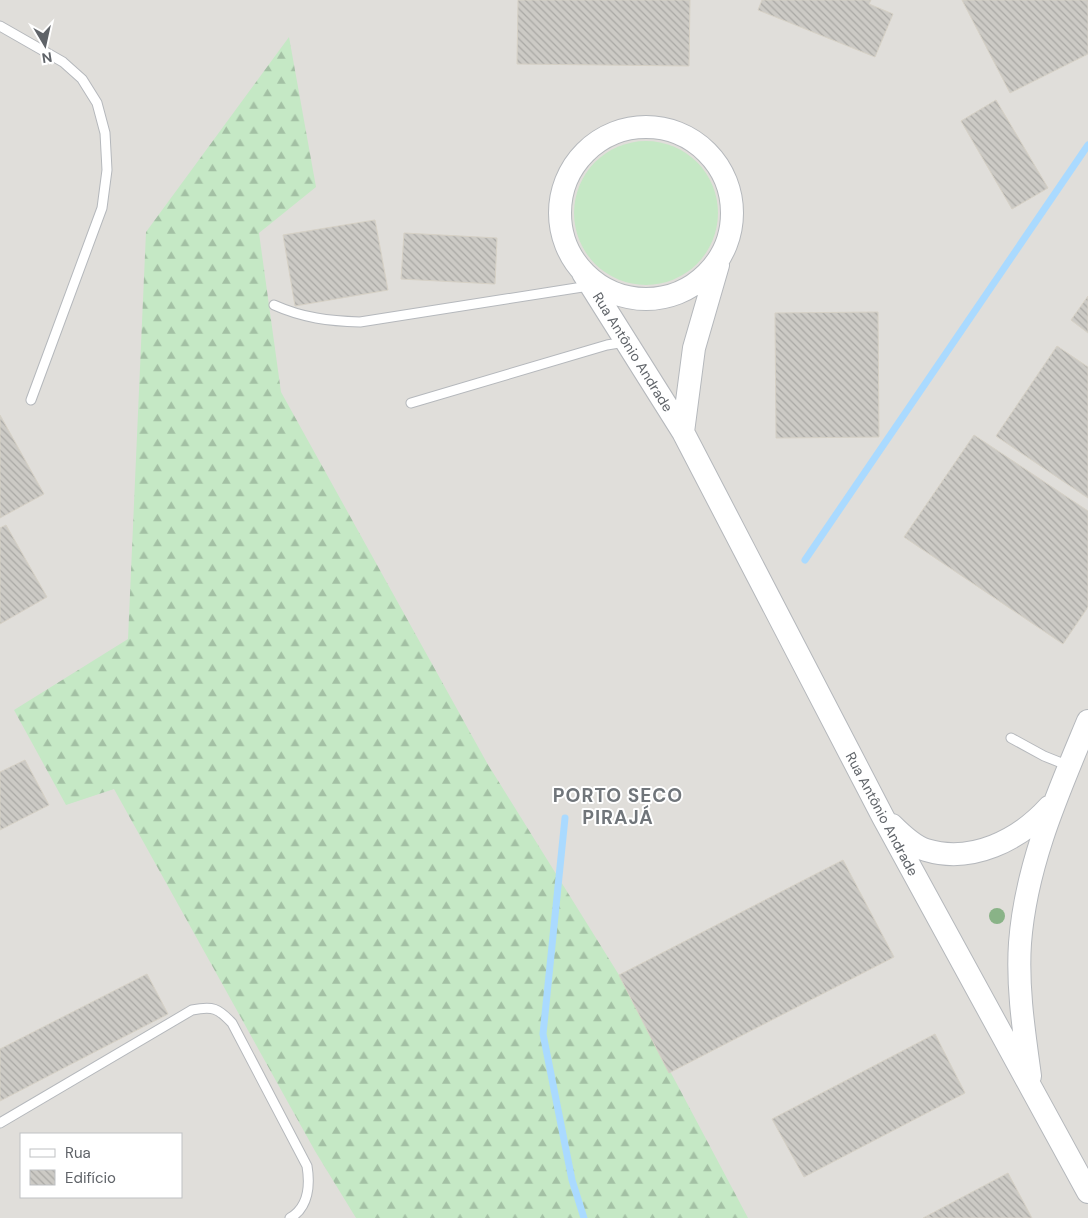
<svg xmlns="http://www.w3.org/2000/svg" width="1088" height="1218" font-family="'DM Sans',sans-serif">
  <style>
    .industrial { fill: #e0deda; fill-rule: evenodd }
    .forest { fill: url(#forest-firs) }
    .green { fill: #c5e8c5 }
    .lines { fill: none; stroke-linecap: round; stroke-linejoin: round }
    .stream { stroke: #aadaff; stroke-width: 7 }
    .building { fill: url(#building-back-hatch); stroke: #d6d1c6 }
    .service-casing { stroke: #b5b8bc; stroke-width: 11 }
    .tertiary-casing { stroke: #b5b8bc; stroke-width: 24 }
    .service { stroke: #fff; stroke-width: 9 }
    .tertiary { stroke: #fff; stroke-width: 22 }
    .tree { fill: #89b387 }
    .labels { text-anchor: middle; stroke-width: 4; stroke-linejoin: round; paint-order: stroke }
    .street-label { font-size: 14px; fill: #5f6368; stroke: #fff }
    .district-label { font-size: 19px; font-weight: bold; letter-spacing: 1px; fill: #70757a; stroke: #fff }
  </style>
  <defs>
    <pattern id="forest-firs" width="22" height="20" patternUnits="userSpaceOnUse" patternTransform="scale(1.25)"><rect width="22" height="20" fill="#c5e8c5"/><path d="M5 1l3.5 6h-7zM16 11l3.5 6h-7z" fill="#a3c0a4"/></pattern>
    <pattern id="building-back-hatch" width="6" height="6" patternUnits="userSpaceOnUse" patternTransform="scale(1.25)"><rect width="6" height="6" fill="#cccac5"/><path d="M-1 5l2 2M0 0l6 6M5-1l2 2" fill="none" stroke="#a9a8a4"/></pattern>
  </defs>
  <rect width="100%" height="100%" fill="#f1efe8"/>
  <path class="industrial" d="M 0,0 L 1088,0 L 1088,1218 L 0,1218 ZM 21,1134 L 181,1134 L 181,1197 L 21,1197 Z"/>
  <path class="forest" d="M 289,37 L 316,187 L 259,233 L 281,392 L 487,763 L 619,975 L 748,1218 L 356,1218 L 315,1151 L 114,789 L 66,805 L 14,710 L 128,639 L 146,232 Z"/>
  <path class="green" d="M574 213a72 72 0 1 1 144 0a72 72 0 1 1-144 0Z"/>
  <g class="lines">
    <path class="stream" d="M 805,560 L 1088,145
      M 565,818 L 543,1034 L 572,1180 L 584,1218"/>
  </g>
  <path class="building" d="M 518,0 L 690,0 L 689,66 L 517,64 Z
    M 762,0 L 871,0 L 869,4 L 893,14 L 875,57 L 758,10 Z
    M 962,0 L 1088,0 L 1088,54 L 1010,93 Z
    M 996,100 L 1048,188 L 1012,209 L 961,121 Z
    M 375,220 L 388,290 L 295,306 L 283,235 Z
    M 404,233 L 497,238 L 495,284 L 401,279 Z
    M 1088,296 L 1088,333 L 1071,320 Z
    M 878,312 L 879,437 L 776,438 L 775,313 Z
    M 1057,346 L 1088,367 L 1088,498 L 996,436 Z
    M 0,415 L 44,494 L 0,518 Z
    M 974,435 L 1088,511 L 1088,607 L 1063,644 L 904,537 Z
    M 6,525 L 47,597 L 0,624 L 0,528 Z
    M 25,760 L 49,805 L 0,830 L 0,772 Z
    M 843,860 L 894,957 L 669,1073 L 619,975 Z
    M 147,974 L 168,1014 L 0,1101 L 0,1049 Z
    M 935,1034 L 965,1093 L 804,1177 L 772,1119 Z
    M 1008,1173 L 1032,1218 L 923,1218 Z"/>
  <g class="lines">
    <g class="service-casing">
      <path id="service" d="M 0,26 L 63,62 L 82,79 L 97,103 L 105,133 L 107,170 L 102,208 L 31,400
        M 274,305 C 303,318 329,321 360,322 L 589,286
        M 411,403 L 607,345 L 625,342
        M 1011,738 L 1044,756 L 1069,766
        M 0,1123 L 192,1010 C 213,1006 218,1008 232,1023 L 307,1166 C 310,1184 309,1207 290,1218"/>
    </g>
    <g class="tertiary-casing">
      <path id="tertiary" d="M560 213a86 86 0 1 1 172 0a86 86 0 1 1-172 0Z
        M 583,273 L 683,432 L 883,817 L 1088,1192
        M 683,432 L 694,348 L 718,265
        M 892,825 C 901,834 913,846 926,850 C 972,864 1019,840 1049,807
        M 1030,1076 C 1024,1032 1017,987 1020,943 C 1026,864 1058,793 1088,721"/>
    </g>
    <use href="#service" class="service"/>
    <use href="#tertiary" class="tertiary"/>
  </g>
  <circle class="tree" cx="997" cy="916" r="8"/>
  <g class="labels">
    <g class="street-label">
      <text transform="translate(633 352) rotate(58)" y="5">Rua Antônio Andrade</text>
      <text transform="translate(882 814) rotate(62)" y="5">Rua Antônio Andrade</text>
    </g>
    <g class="district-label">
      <text x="618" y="802">PORTO SECO<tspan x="618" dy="22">PIRAJÁ</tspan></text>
    </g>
  </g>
  <rect x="20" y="1133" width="162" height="65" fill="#ffffff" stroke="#bfc1c3"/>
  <rect x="30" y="1149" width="25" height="8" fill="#ffffff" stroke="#bfc1c3"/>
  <text x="65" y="1158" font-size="15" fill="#5f6368">Rua</text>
  <rect x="30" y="1170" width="25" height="15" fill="url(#building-back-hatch)" stroke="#bfc1c3"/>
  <text x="65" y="1183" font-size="15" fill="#5f6368">Edifício</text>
  <g transform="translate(45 45) rotate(171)" stroke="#ffffff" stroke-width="4" paint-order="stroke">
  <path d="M0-4L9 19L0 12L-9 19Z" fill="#5f6368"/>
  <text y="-8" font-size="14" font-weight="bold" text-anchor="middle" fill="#5f6368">N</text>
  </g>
</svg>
